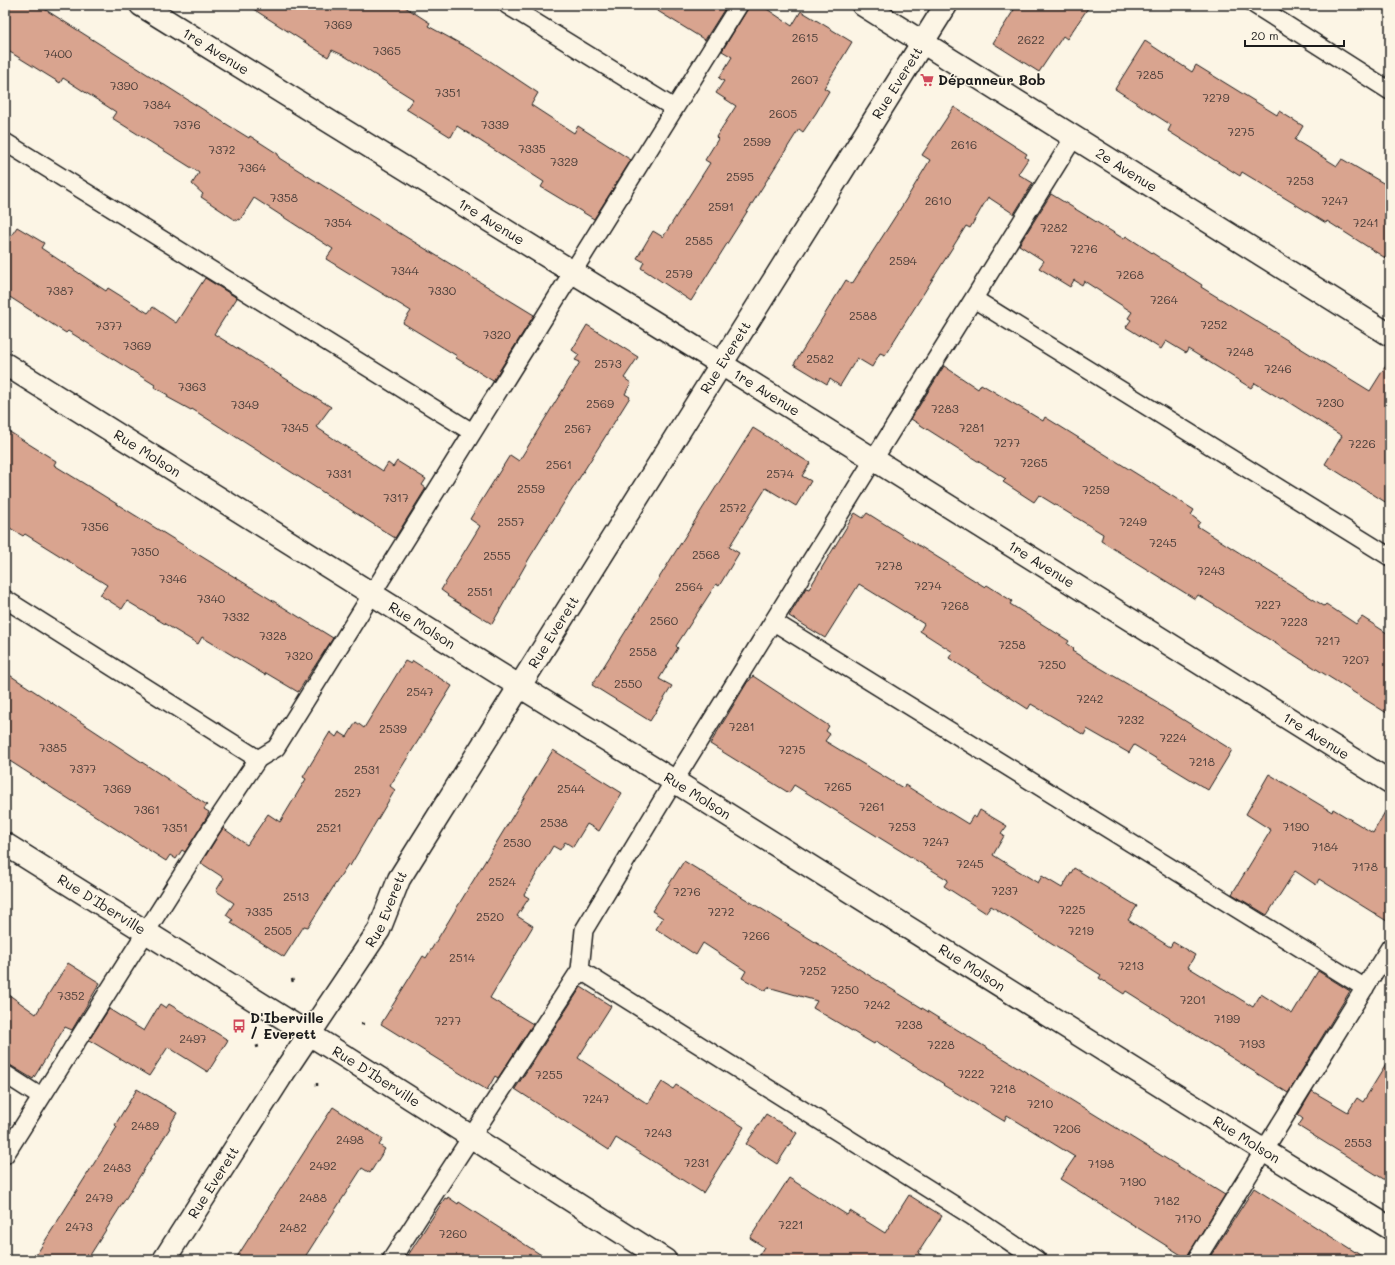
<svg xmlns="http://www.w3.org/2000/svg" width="1395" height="1265" font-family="Mali,sans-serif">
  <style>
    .building { fill: #d9a48f; stroke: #1c1c1c }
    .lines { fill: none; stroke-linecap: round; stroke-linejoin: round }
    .lane-casing { stroke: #1c1c1c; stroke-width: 20 }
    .street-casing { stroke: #1c1c1c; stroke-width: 25 }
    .secondary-casing { stroke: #1c1c1c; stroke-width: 25 }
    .path { stroke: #1c1c1c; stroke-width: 2.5; stroke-dasharray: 3 3; stroke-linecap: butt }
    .lane { stroke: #fcf5e5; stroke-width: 17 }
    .street { stroke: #fcf5e5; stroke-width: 22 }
    .secondary { stroke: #fcf5e5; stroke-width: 22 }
    .labels { text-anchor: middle; stroke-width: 3; stroke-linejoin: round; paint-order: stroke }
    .number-label { font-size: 12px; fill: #4b3e39 }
    .street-label { font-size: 14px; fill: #1c1c1c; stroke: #fcf5e5 }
    .poi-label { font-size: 14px; font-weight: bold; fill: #1c1c1c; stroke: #fcf5e5; text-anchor: start }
  </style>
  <rect width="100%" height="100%" fill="#fcf5e5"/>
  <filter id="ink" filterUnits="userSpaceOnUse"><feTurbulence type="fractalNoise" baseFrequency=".025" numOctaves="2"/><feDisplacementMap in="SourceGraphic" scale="8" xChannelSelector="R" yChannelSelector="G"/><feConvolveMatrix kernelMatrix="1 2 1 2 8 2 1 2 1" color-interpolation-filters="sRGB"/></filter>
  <g filter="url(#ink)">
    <path class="building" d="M 5,5 L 38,5 L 215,117 L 249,138 L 250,136 L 278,154 L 279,158 L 365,212 L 534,315 L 493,381 L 456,358 L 457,356 L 403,323 L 411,311 L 326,259 L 333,249 L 254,198 L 240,220 L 238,219 L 237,221 L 201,197 L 203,194 L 192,184 L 199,173 L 195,170 L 112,118 L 116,112 L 63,78 L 60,83 L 5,49 Z
      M 247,5 L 402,5 L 430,23 L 428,26 L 481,55 L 538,93 L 531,105 L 574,133 L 578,126 L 631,160 L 594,219 L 541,187 L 544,182 L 457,126 L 451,137 L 406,109 L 413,99 L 343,55 L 332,50 L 328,57 Z
      M 648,5 L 727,5 L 705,40 Z
      M 749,5 L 761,5 L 792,26 L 801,11 L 852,42 L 824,88 L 829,91 L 816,113 L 803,132 L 799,129 L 691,301 L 641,268 L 644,262 L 637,258 L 653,231 L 663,237 L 710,163 L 705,160 L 718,139 L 716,137 L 736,106 L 716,93 L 724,81 L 719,78 L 732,57 L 722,51 L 747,10 Z
      M 1017,5 L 1090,5 L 1067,39 L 1063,36 L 1039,72 L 993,43 Z
      M 1145,41 L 1192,72 L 1196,65 L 1277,115 L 1279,111 L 1303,126 L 1295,140 L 1337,166 L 1342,159 L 1390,187 L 1390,261 L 1327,221 L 1326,223 L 1242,172 L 1240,176 L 1168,131 L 1171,125 L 1115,89 Z
      M 954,107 L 1027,154 L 1025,157 L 1028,159 L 1018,174 L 1033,183 L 1014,214 L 988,197 L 970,228 L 966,226 L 885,355 L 880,353 L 872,367 L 857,358 L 840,386 L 830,379 L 827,384 L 794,364 L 846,280 L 852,284 L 902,206 L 930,160 L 922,155 Z
      M 1051,194 L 1124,239 L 1126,236 L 1202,285 L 1201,287 L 1370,391 L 1390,359 L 1390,505 L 1325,464 L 1342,436 L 1282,398 L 1281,399 L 1255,383 L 1251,388 L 1188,349 L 1186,353 L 1166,341 L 1161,349 L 1126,327 L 1131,320 L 1128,318 L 1132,312 L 1084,281 L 1082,285 L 1074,280 L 1070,287 L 1039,268 L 1044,261 L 1019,245 Z
      M 17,227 L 44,243 L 41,248 L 106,291 L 108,288 L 148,313 L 153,307 L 176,323 L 205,278 L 237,298 L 214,334 L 331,407 L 316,427 L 383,471 L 388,463 L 393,467 L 397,461 L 426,479 L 422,485 L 426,488 L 395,538 L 192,409 L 191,410 L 167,397 L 168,395 L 154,387 L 155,385 L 68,331 L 66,333 L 5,294 L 5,245 Z
      M 587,325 L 638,357 L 624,378 L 631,383 L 625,394 L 630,397 L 530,557 L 492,624 L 447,596 L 448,595 L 441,590 L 480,526 L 470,519 L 510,455 L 519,461 L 580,362 L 575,360 L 579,355 L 572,350 Z
      M 944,366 L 978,389 L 981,384 L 1043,421 L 1045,417 L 1161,489 L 1194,510 L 1191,515 L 1200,522 L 1197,526 L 1324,606 L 1326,604 L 1356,624 L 1362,617 L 1390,635 L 1390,715 L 1198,595 L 1195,599 L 1101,541 L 1103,534 L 1039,495 L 1034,502 L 1003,482 L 1006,479 L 911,419 Z
      M 753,428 L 810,463 L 802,476 L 811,481 L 796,506 L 766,488 L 729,547 L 739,553 L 719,586 L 716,584 L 676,646 L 678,648 L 659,679 L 672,686 L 650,721 L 592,685 Z
      M 5,429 L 56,461 L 54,465 L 333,638 L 298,692 L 266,673 L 265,675 L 202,637 L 198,644 L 127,601 L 122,609 L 100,595 L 107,585 L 25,534 L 23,536 L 5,525 Z
      M 855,513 L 863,518 L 867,513 L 985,587 L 987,585 L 1012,601 L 1010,604 L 1069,641 L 1067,644 L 1074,649 L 1072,651 L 1159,703 L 1158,704 L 1232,750 L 1208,790 L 1134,745 L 1129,753 L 1087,729 L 1084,735 L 1031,704 L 1028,709 L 949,658 L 953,652 L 920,631 L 924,624 L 859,584 L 825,638 L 789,616 L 806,588 L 809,589 Z
      M 405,661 L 411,664 L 413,661 L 452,686 L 390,786 L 395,790 L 350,866 L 348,864 L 308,927 L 304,926 L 284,957 L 231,923 L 233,920 L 226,915 L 234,903 L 216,891 L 224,878 L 201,863 L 223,828 L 247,845 L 268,814 L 280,822 L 306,779 L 303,777 L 330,732 L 336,737 L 339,732 L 347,737 L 356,722 L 364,728 Z
      M 5,672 L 207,805 L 204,809 L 209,812 L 207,817 L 185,852 L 182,850 L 176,859 L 170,855 L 166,861 L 5,758 Z
      M 753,676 L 829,726 L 826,731 L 830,734 L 825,741 L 903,788 L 905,785 L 968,824 L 973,816 L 976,818 L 980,810 L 1007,826 L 1001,834 L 1004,836 L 993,855 L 1038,883 L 1042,876 L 1062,888 L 1074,868 L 1137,906 L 1128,920 L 1170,947 L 1173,942 L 1195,955 L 1188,967 L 1253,1007 L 1261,994 L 1292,1014 L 1318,971 L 1350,991 L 1288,1093 L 1126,991 L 1124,994 L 1099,978 L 1101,975 L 991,906 L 986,913 L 944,886 L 948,880 L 794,785 L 789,793 L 710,744 L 748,681 L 749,681 Z
      M 553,750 L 622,793 L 599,831 L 587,824 L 573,847 L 565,842 L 560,850 L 553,846 L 524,895 L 529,898 L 517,916 L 533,926 L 490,998 L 533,1024 L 498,1078 L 495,1076 L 487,1090 L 381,1024 L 423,956 L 426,958 Z
      M 1269,774 L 1332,812 L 1333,809 L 1373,833 L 1390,803 L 1390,923 L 1319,879 L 1316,885 L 1295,871 L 1267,915 L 1232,894 L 1271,830 L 1246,814 Z
      M 684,861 L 1225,1195 L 1186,1258 L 1060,1179 L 1075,1157 L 1007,1115 L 1004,1121 L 943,1085 L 944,1084 L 876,1041 L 874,1044 L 813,1008 L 817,1001 L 768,987 L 766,991 L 742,978 L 746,971 L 703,943 L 696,955 L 656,929 L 663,918 L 652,911 Z
      M 68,963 L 100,983 L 72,1030 L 65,1027 L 33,1079 L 5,1062 L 5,992 L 36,1014 Z
      M 581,987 L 611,1006 L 578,1058 L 648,1104 L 662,1082 L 673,1089 L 676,1085 L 744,1127 L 703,1193 L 616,1138 L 609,1150 L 515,1089 Z
      M 160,1004 L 166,1008 L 169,1004 L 228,1040 L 208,1072 L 168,1047 L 149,1076 L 89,1040 L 109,1009 L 144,1031 Z
      M 1390,1058 L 1390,1183 L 1298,1126 L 1303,1119 L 1298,1115 L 1312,1091 L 1348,1112 L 1357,1098 L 1363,1102 Z
      M 137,1089 L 177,1113 L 169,1127 L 170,1128 L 87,1260 L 33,1260 L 117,1127 L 115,1125 Z
      M 333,1107 L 383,1139 L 379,1145 L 385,1149 L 370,1173 L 362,1168 L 303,1260 L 235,1260 Z
      M 766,1114 L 797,1133 L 777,1164 L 746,1144 Z
      M 789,1178 L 847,1215 L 850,1211 L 885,1233 L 909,1195 L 942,1216 L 918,1253 L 929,1260 L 756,1260 L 764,1247 L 750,1238 Z
      M 1254,1188 L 1368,1260 L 1208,1260 Z
      M 448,1197 L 458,1204 L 459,1202 L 549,1260 L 405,1260 L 445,1198 L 447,1199 Z"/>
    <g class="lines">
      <g class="lane-casing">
        <path id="lane" d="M 507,5 L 674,108
          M 1255,5 L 1390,91
          M 5,142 L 472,432
          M 974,299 L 1390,557
          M 5,599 L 258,759
          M 774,622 L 1365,988
          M 580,970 L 970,1215 L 1037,1260
          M 5,1074 L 41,1097
          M 5,1155 L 209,832 L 258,759 L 276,748 L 739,5
          M 391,1260 L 580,970 L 584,930 L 674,781 L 1074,137
          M 1196,1260 L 1390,947"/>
      </g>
      <g class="street-casing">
        <g id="street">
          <path id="s1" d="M 141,5 L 686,342 L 1390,782"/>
          <path id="s2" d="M 863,5 L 1390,335"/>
          <path id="s3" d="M 5,364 L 498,673 L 674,781 L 1263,1150 L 1390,1228"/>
          <path id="s4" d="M 164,1260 L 280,1078 L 379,930 L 399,879 L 946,5"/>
        </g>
      </g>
      <g class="secondary-casing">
        <g id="secondary">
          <path id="s5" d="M 5,844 L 349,1059 L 665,1260"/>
        </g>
      </g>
      <path class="path" d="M 292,979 L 293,982
        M 361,1024 L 365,1024
        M 256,1047 L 259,1046
        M 317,1083 L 317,1086"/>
      <use href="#lane" class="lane"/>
      <use href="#street" class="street"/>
      <use href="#secondary" class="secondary"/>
    </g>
  </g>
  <defs>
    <g id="supermarket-bare" transform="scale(1.08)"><path d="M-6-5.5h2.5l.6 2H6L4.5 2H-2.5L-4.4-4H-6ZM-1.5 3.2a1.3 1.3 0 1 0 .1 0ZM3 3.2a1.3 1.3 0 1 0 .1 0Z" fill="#d1495b" stroke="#fcf5e5" stroke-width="2.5" paint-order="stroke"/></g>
    <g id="bus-bare" transform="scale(1.08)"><path d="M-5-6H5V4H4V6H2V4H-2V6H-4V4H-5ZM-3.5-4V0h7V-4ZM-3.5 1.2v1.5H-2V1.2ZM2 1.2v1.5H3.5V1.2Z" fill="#d1495b" stroke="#fcf5e5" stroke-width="2.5" paint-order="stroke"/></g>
  </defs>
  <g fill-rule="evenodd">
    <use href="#supermarket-bare" x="927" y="80"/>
    <use href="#bus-bare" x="239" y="1026"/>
  </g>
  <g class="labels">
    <g class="number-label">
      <text x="338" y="29">7369</text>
      <text x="805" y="42">2615</text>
      <text x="1031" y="44">2622</text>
      <text x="387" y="55">7365</text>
      <text x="58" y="58">7400</text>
      <text x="1150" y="79">7285</text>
      <text x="805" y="84">2607</text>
      <text x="124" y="90">7390</text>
      <text x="448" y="97">7351</text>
      <text x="1216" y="102">7279</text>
      <text x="157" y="109">7384</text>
      <text x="783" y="118">2605</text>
      <text x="187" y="129">7376</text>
      <text x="495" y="129">7339</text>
      <text x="1241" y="136">7275</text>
      <text x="757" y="146">2599</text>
      <text x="964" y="149">2616</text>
      <text x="532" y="153">7335</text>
      <text x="222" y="154">7372</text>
      <text x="564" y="166">7329</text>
      <text x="252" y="172">7364</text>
      <text x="740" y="181">2595</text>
      <text x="1300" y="185">7253</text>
      <text x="284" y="202">7358</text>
      <text x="938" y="205">2610</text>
      <text x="1335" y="205">7247</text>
      <text x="721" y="211">2591</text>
      <text x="338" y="227">7354</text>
      <text x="1366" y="227">7241</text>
      <text x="1054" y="232">7282</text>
      <text x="699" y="245">2585</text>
      <text x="1084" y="253">7276</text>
      <text x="903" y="265">2594</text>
      <text x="405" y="275">7344</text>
      <text x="679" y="278">2579</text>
      <text x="1130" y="279">7268</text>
      <text x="60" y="295">7387</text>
      <text x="442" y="295">7330</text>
      <text x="1164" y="304">7264</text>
      <text x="863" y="320">2588</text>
      <text x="1214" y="329">7252</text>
      <text x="109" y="330">7377</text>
      <text x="497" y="339">7320</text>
      <text x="137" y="350">7369</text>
      <text x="1240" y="356">7248</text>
      <text x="820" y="363">2582</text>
      <text x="608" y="368">2573</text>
      <text x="1278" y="373">7246</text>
      <text x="192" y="391">7363</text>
      <text x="1330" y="407">7230</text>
      <text x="600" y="408">2569</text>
      <text x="245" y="409">7349</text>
      <text x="945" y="413">7283</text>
      <text x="295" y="432">7345</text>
      <text x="972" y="432">7281</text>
      <text x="578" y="433">2567</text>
      <text x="1007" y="447">7277</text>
      <text x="1362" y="448">7226</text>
      <text x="1034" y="467">7265</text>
      <text x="559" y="469">2561</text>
      <text x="339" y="478">7331</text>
      <text x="780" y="478">2574</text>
      <text x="531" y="493">2559</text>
      <text x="1096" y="494">7259</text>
      <text x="396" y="502">7317</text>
      <text x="733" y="512">2572</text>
      <text x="511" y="526">2557</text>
      <text x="1133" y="526">7249</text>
      <text x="95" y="531">7356</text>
      <text x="1163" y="547">7245</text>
      <text x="145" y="556">7350</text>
      <text x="706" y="559">2568</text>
      <text x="497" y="560">2555</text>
      <text x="889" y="570">7278</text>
      <text x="1211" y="575">7243</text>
      <text x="173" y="583">7346</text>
      <text x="928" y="590">7274</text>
      <text x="689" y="591">2564</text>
      <text x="480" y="596">2551</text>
      <text x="211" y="603">7340</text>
      <text x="1268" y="609">7227</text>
      <text x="955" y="610">7268</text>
      <text x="236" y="621">7332</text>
      <text x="664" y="625">2560</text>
      <text x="1294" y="626">7223</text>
      <text x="273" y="640">7328</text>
      <text x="1328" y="645">7217</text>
      <text x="1012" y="649">7258</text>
      <text x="643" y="656">2558</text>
      <text x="299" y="660">7320</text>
      <text x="1356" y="664">7207</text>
      <text x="1052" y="669">7250</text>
      <text x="628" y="688">2550</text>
      <text x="420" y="696">2547</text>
      <text x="1090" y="703">7242</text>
      <text x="1131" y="724">7232</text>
      <text x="742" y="731">7281</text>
      <text x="393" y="733">2539</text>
      <text x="1173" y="742">7224</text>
      <text x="53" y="752">7385</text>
      <text x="792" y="754">7275</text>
      <text x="1202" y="766">7218</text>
      <text x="83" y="773">7377</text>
      <text x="367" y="774">2531</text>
      <text x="838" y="791">7265</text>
      <text x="117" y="793">7369</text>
      <text x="571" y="793">2544</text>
      <text x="348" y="797">2527</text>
      <text x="872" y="811">7261</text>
      <text x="147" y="814">7361</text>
      <text x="554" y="827">2538</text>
      <text x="902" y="831">7253</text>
      <text x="1296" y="831">7190</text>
      <text x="175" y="832">7351</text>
      <text x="329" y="832">2521</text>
      <text x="936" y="846">7247</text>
      <text x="517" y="847">2530</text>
      <text x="1325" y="851">7184</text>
      <text x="970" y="868">7245</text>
      <text x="1365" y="871">7178</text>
      <text x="502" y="886">2524</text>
      <text x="1005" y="895">7237</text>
      <text x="687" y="896">7276</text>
      <text x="296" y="901">2513</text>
      <text x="1072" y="914">7225</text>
      <text x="259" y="916">7335</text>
      <text x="721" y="916">7272</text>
      <text x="490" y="921">2520</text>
      <text x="278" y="935">2505</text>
      <text x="1081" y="935">7219</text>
      <text x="756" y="940">7266</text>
      <text x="462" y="962">2514</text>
      <text x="1131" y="970">7213</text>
      <text x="813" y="975">7252</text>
      <text x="845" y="994">7250</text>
      <text x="71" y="1000">7352</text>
      <text x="1193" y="1004">7201</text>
      <text x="877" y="1009">7242</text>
      <text x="1227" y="1023">7199</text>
      <text x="448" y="1025">7277</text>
      <text x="909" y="1029">7238</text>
      <text x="193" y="1043">2497</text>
      <text x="1252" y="1048">7193</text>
      <text x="941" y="1049">7228</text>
      <text x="971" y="1078">7222</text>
      <text x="549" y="1079">7255</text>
      <text x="1003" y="1093">7218</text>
      <text x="596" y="1103">7247</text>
      <text x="1040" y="1108">7210</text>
      <text x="145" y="1130">2489</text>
      <text x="1067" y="1133">7206</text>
      <text x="658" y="1137">7243</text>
      <text x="350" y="1144">2498</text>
      <text x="1358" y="1147">2553</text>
      <text x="697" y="1167">7231</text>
      <text x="1101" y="1168">7198</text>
      <text x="323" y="1170">2492</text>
      <text x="117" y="1172">2483</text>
      <text x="1133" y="1186">7190</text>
      <text x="99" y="1202">2479</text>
      <text x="313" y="1202">2488</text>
      <text x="1167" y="1205">7182</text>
      <text x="1188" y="1223">7170</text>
      <text x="791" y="1229">7221</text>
      <text x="79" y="1231">2473</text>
      <text x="293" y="1232">2482</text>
      <text x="453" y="1238">7260</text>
    </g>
    <g class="street-label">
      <text dy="5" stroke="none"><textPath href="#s1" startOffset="88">1re Avenue</textPath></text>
      <text dy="5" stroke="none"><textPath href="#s4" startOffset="1388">Rue Everett</textPath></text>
      <text dy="5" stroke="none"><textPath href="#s2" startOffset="311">2e Avenue</textPath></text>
      <text dy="5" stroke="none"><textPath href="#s1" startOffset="412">1re Avenue</textPath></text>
      <text dy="5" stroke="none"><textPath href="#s4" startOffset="1064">Rue Everett</textPath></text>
      <text dy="5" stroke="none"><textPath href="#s1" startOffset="736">1re Avenue</textPath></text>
      <text dy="5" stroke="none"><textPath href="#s3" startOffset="168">Rue Molson</textPath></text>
      <text dy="5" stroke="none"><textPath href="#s1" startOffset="1060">1re Avenue</textPath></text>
      <text dy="5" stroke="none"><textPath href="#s3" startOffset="492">Rue Molson</textPath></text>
      <text dy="5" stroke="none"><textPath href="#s4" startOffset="740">Rue Everett</textPath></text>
      <text dy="5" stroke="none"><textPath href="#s1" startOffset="1384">1re Avenue</textPath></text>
      <text dy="5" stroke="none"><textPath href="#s3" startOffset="816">Rue Molson</textPath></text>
      <text dy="5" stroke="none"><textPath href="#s5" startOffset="114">Rue D'Iberville</textPath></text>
      <text dy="5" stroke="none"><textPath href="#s4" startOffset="416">Rue Everett</textPath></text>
      <text dy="5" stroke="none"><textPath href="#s3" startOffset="1140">Rue Molson</textPath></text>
      <text dy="5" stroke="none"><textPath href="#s5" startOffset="438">Rue D'Iberville</textPath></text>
      <text dy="5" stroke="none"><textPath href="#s3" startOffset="1464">Rue Molson</textPath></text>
      <text dy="5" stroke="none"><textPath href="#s4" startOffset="92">Rue Everett</textPath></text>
    </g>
    <g class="poi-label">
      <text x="938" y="85">Dépanneur Bob</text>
      <text x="250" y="1023">D'Iberville<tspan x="250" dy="16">/ Everett</tspan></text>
    </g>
  </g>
  <rect width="1395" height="1265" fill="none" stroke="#fcf5e5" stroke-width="20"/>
  <rect x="10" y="10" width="1375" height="1245" fill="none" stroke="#1c1c1c" stroke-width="1.5" filter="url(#ink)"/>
  <path d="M1245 40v6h99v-6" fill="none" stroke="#1c1c1c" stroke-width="2"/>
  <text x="1251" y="40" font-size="12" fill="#1c1c1c" stroke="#fcf5e5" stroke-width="3" paint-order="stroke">20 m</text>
</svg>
